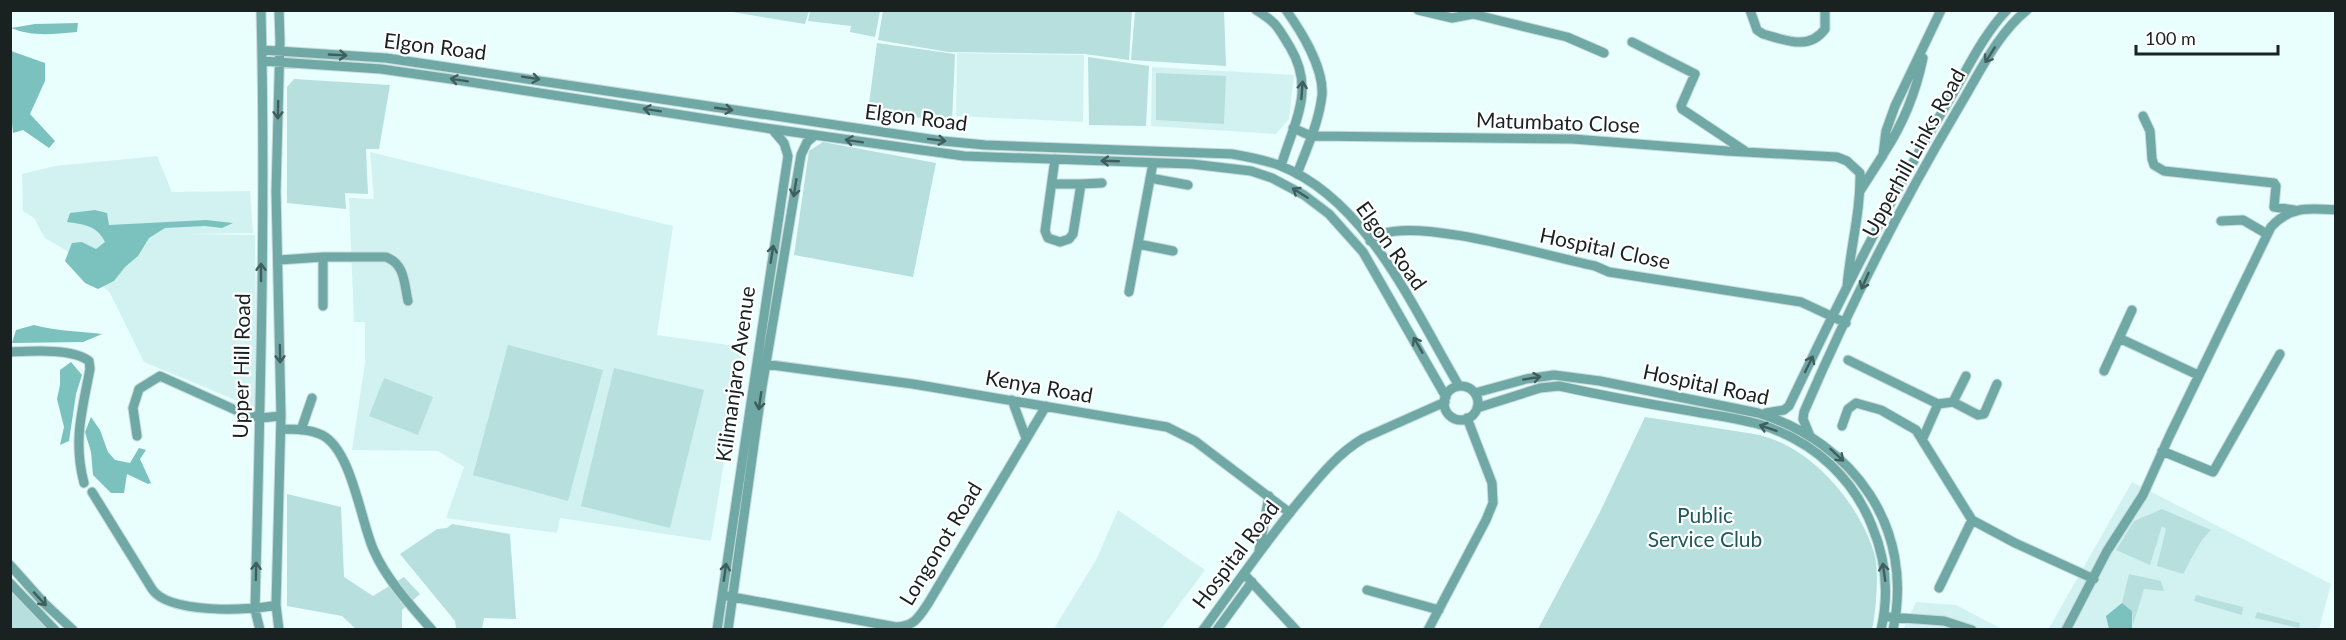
<svg xmlns="http://www.w3.org/2000/svg" width="2346" height="640" font-family="Lato,sans-serif">
  <style>
    .built { fill: #d2f2f1 }
    .green { fill: #b6dfdd }
    .forest { fill: #7bc2bf }
    .lines { fill: none; stroke-linecap: round; stroke-linejoin: round }
    .minor-casing { stroke: #c7dcdb; stroke-width: 11 }
    .minor { stroke: #70a8a6; stroke-width: 9 }
    .oneway { stroke: #405e5d }
    .labels { text-anchor: middle; stroke-width: 4.5; stroke-linejoin: round; paint-order: stroke }
    .street-label { font-size: 21px; fill: #192221; stroke: #fff }
    .park-label { font-size: 21px; fill: #1e5a58; stroke: #fff }
  </style>
  <rect width="100%" height="100%" fill="#e8fffe"/>
  <path class="built" d="M 957,53 L 1084,55 L 1083,122 L 956,116 Z
    M 1152,67 L 1294,75 L 1289,119 L 1276,134 L 1151,126 Z
    M 370,152 L 673,226 L 657,335 L 743,347 L 711,541 L 560,518 L 557,533 L 446,518 L 464,467 L 438,451 L 352,450 L 365,363 L 365,322 L 354,322 L 349,198 L 374,199 Z
    M 157,156 L 172,192 L 250,191 L 253,233 L 191,234 L 255,235 L 257,409 L 144,362 L 110,293 L 67,251 L 45,238 L 34,218 L 23,211 L 22,174 L 55,166 Z
    M 2132,482 L 2331,584 L 2319,629 L 2048,630 Z
    M 1118,510 L 1205,570 L 1161,629 L 1058,629 L 1055,627 L 1096,560 Z
    M 1916,602 L 1956,605 L 2002,629 L 1903,630 Z"/>
  <path class="green" d="M 726,11 L 809,11 L 805,24 Z
    M 810,11 L 880,11 L 875,37 L 850,32 L 851,26 L 808,21 Z
    M 883,11 L 1132,11 L 1129,60 L 1085,54 L 948,52 L 878,40 Z
    M 1135,11 L 1224,11 L 1226,66 L 1131,60 Z
    M 877,43 L 955,54 L 952,122 L 868,111 Z
    M 1088,57 L 1149,66 L 1146,126 L 1089,125 Z
    M 1156,73 L 1226,76 L 1224,124 L 1156,120 Z
    M 294,79 L 390,85 L 379,149 L 366,149 L 368,194 L 345,193 L 346,209 L 287,203 L 287,87 Z
    M 823,142 L 936,163 L 913,277 L 794,255 L 809,151 Z
    M 508,345 L 603,370 L 568,501 L 473,475 Z
    M 614,368 L 704,390 L 670,528 L 581,506 Z
    M 384,378 L 433,397 L 418,435 L 369,416 Z
    M 1645,417 C 1671,421 1697,425 1722,429 C 1739,432 1757,433 1772,439 C 1819,456 1862,509 1875,556 C 1879,572 1876,614 1872,629 L 1538,629 L 1599,514 Z
    M 287,494 L 341,507 L 344,577 L 373,596 L 404,577 L 420,594 L 402,610 L 402,629 L 356,629 L 342,616 L 287,606 Z
    M 2162,509 L 2211,530 C 2198,542 2192,559 2183,574 L 2157,566 L 2166,529 L 2162,526 L 2150,565 L 2116,550 L 2134,521 Z
    M 452,524 L 510,534 L 516,619 L 484,618 L 482,629 L 456,629 L 455,621 L 400,554 L 437,529 L 447,528 Z
    M 2129,574 L 2161,581 L 2164,591 L 2144,589 L 2133,625 L 2132,611 L 2122,603 Z
    M 10,581 L 45,626 L 49,629 L 11,629 Z
    M 2196,595 L 2243,607 L 2242,615 L 2194,601 Z
    M 2257,612 L 2300,623 L 2299,628 L 2255,618 Z"/>
  <path class="forest" d="M 78,23 L 77,32 C 52,34 33,37 11,28 L 35,24 Z
    M 11,51 L 45,63 L 45,81 L 30,114 L 55,141 L 49,148 L 23,130 L 13,133 L 10,101 Z
    M 95,210 L 107,213 L 109,225 L 206,220 L 233,223 L 222,228 L 205,226 L 165,228 L 149,238 L 138,256 L 125,267 L 114,281 L 98,289 L 85,283 L 65,261 L 72,243 L 82,242 L 96,249 L 105,242 C 98,226 83,224 67,222 L 70,213 Z
    M 34,325 C 56,331 78,331 102,334 L 83,342 L 12,343 L 16,330 Z
    M 71,362 L 82,375 L 76,394 L 69,441 L 60,445 L 64,427 L 57,399 L 60,385 L 60,370 Z
    M 91,417 L 100,430 L 108,452 L 115,460 L 130,463 L 139,448 L 146,450 L 140,459 L 151,483 L 148,484 L 127,474 L 124,493 L 111,493 L 93,475 L 91,452 L 85,432 Z
    M 2122,603 L 2132,611 L 2132,629 L 2109,629 L 2106,616 Z"/>
  <g class="lines">
    <g class="minor-casing">
      <path id="minor" d="M 279,10 L 280,41 L 276,191 L 281,416 L 276,605 L 279,630
        M 1256,10 C 1277,23 1277,26 1290,47 C 1316,91 1294,122 1281,166
        M 1286,10 C 1301,31 1324,68 1322,95 C 1319,122 1307,148 1297,174
        M 1418,10 L 1452,18 L 1473,14 L 1493,19 L 1567,37 L 1604,53
        M 1750,10 L 1757,30 L 1763,34 C 1785,40 1809,51 1825,29 L 1825,10
        M 1632,42 L 1695,74 L 1681,106 L 1682,109 L 1745,151
        M 262,50 L 386,58 L 943,141 L 985,145 L 1232,154 C 1249,157 1266,160 1281,166 C 1368,201 1414,310 1459,386
        M 262,61 L 381,69 L 444,78 L 772,129 L 964,156 L 1192,164 L 1251,171 L 1272,178 L 1304,195 L 1329,214 L 1363,252 L 1446,397
        M 2143,116 L 2150,131 L 2152,159 L 2154,165 L 2164,171 L 2274,183 L 2276,186 L 2274,207 L 2294,210
        M 1293,128 L 1311,136 L 1573,139 L 1727,151 L 1837,157 L 1847,161 L 1860,173 C 1861,211 1850,249 1847,287
        M 1884,153 C 1903,124 1916,92 1923,58
        M 1150,178 L 1188,185
        M 1053,184 L 1081,184 L 1073,234 L 1069,239 L 1060,242 L 1048,238 L 1045,231 L 1055,159
        M 1081,184 L 1102,183
        M 1860,191 L 1883,155 L 1886,131 L 1895,106 L 1941,10
        M 2221,221 L 2243,220 L 2267,234
        M 1370,241 C 1374,238 1378,235 1382,234 C 1424,219 1547,256 1595,266 L 1609,272 L 1801,302 L 1846,323
        M 1138,244 L 1173,251
        M 279,260 L 323,257 L 386,257 C 405,264 404,283 408,301
        M 1129,292 L 1153,163
        M 323,306 L 323,257
        M 2119,338 L 2198,375
        M 10,352 C 31,351 73,348 89,361 L 90,369 C 82,411 73,441 84,483
        M 1848,360 L 1938,404
        M 757,363 L 913,384 L 1167,427 L 1195,441 L 1290,513
        M 2104,371 L 2132,310
        M1444 403a17 17 0 1 1 34 0a17 17 0 1 1-34 0Z
        M 1475,393 L 1526,379 L 1554,375 L 1600,381 L 1758,413 C 1854,443 1915,528 1893,630
        M 1012,400 L 1026,438
        M 1953,402 L 1978,415 L 1984,414 L 1997,384
        M 1477,408 L 1540,388 L 1559,386 C 1600,395 1643,403 1685,410 C 1711,415 1740,418 1765,426 C 1815,443 1853,478 1872,526 C 1886,559 1889,595 1881,630
        M 1766,413 L 1784,410 L 1789,406 C 1838,303 1889,200 1948,102 C 1966,72 1982,36 2007,10
        M 1842,426 L 1848,409 L 1856,403 L 1881,410 L 1916,430 L 1972,520 L 2015,543 L 2094,579
        M 281,429 C 295,429 309,429 322,435 C 352,450 361,523 374,551 C 387,580 411,606 432,630
        M 301,430 L 312,398
        M 137,436 L 133,408 L 139,389 L 160,376 L 240,412 L 260,418 L 281,416
        M 1810,436 L 1803,419 L 1804,412 C 1849,307 1901,205 1959,107 C 1979,74 1997,34 2027,10
        M 1923,438 L 1938,404 L 1953,402 L 1966,376
        M 2162,451 L 2213,472 L 2280,354
        M 92,492 L 152,589 C 168,614 250,611 276,605
        M 1259,551 L 1269,496
        M 10,565 L 44,603 L 73,630
        M 1244,574 L 1296,630
        M 10,583 L 55,630
        M 1939,588 L 1972,520
        M 1367,590 L 1439,610
        M 727,596 L 896,627 C 915,626 919,617 929,602 L 1046,406
        M 1889,617 L 1944,621 L 1972,630
        M 260,630 L 255,610 C 260,410 266,210 261,10
        M 717,630 L 788,156 L 784,143 L 772,129
        M 728,630 L 762,387 L 801,155 L 807,142 L 815,135
        M 1203,630 C 1235,586 1266,541 1301,499 C 1319,477 1338,453 1364,438 L 1445,402
        M 1217,630 L 1252,582
        M 1428,630 L 1486,520 L 1493,503 L 1492,483 L 1467,418
        M 2066,630 L 2107,551 L 2143,495 L 2169,437 L 2271,227 C 2290,206 2309,208 2336,210"/>
    </g>
    <use href="#minor" class="minor"/>
  </g>
  <defs><path id="oneway-shaft" d="M-6 0H5M1.5-3L5.5 0L1.5 3" fill="none" stroke-width="1.6" stroke-linecap="round" stroke-linejoin="round" transform="scale(1.5)"/></defs>
  <g class="oneway">
    <use href="#oneway-shaft" transform="translate(338 55) rotate(3)"/>
    <use href="#oneway-shaft" transform="translate(1990 55) rotate(122)"/>
    <use href="#oneway-shaft" transform="translate(531 78) rotate(9)"/>
    <use href="#oneway-shaft" transform="translate(459 80) rotate(-171)"/>
    <use href="#oneway-shaft" transform="translate(1302 90) rotate(-86)"/>
    <use href="#oneway-shaft" transform="translate(724 109) rotate(8)"/>
    <use href="#oneway-shaft" transform="translate(278 110) rotate(91)"/>
    <use href="#oneway-shaft" transform="translate(652 110) rotate(-171)"/>
    <use href="#oneway-shaft" transform="translate(937 140) rotate(7)"/>
    <use href="#oneway-shaft" transform="translate(854 141) rotate(-171)"/>
    <use href="#oneway-shaft" transform="translate(1110 161) rotate(-178)"/>
    <use href="#oneway-shaft" transform="translate(795 188) rotate(99)"/>
    <use href="#oneway-shaft" transform="translate(1300 193) rotate(-148)"/>
    <use href="#oneway-shaft" transform="translate(772 254) rotate(-81)"/>
    <use href="#oneway-shaft" transform="translate(261 272) rotate(-90)"/>
    <use href="#oneway-shaft" transform="translate(1865 281) rotate(114)"/>
    <use href="#oneway-shaft" transform="translate(1418 345) rotate(-120)"/>
    <use href="#oneway-shaft" transform="translate(280 354) rotate(89)"/>
    <use href="#oneway-shaft" transform="translate(1809 364) rotate(-64)"/>
    <use href="#oneway-shaft" transform="translate(1532 378) rotate(-10)"/>
    <use href="#oneway-shaft" transform="translate(760 401) rotate(98)"/>
    <use href="#oneway-shaft" transform="translate(1768 428) rotate(-161)"/>
    <use href="#oneway-shaft" transform="translate(1837 455) rotate(43)"/>
    <use href="#oneway-shaft" transform="translate(256 571) rotate(-89)"/>
    <use href="#oneway-shaft" transform="translate(725 572) rotate(-82)"/>
    <use href="#oneway-shaft" transform="translate(1884 572) rotate(-98)"/>
    <use href="#oneway-shaft" transform="translate(40 599) rotate(47)"/>
  </g>
  <g class="labels">
    <g class="street-label">
      <text transform="translate(435 47) rotate(7)" y="7">Elgon Road</text>
      <text transform="translate(916 118) rotate(7)" y="7">Elgon Road</text>
      <text transform="translate(1558 123) rotate(2)" y="7">Matumbato Close</text>
      <text transform="translate(1914 153) rotate(-61)" y="7">Upperhill Links Road</text>
      <text transform="translate(1391 246) rotate(54)" y="7">Elgon Road</text>
      <text transform="translate(1605 249) rotate(12)" y="7">Hospital Close</text>
      <text transform="translate(242 366) rotate(-89)" y="7">Upper Hill Road</text>
      <text transform="translate(736 374) rotate(-82)" y="7">Kilimanjaro Avenue</text>
      <text transform="translate(1706 385) rotate(12)" y="7">Hospital Road</text>
      <text transform="translate(1039 387) rotate(10)" y="7">Kenya Road</text>
      <text transform="translate(941 544) rotate(-59)" y="7">Longonot Road</text>
      <text transform="translate(1236 555) rotate(-53)" y="7">Hospital Road</text>
    </g>
    <g class="park-label">
      <text x="1705" y="523">Public<tspan x="1705" dy="24">Service Club</tspan></text>
    </g>
  </g>
  <rect width="2346" height="640" fill="none" stroke="#192221" stroke-width="24"/>
  <path d="M2136 45v9h142v-9" fill="none" stroke="#192221" stroke-width="3"/>
  <text x="2145" y="45" font-size="18" fill="#192221" stroke="#ffffff" stroke-width="4.5" paint-order="stroke">100 m</text>
</svg>
